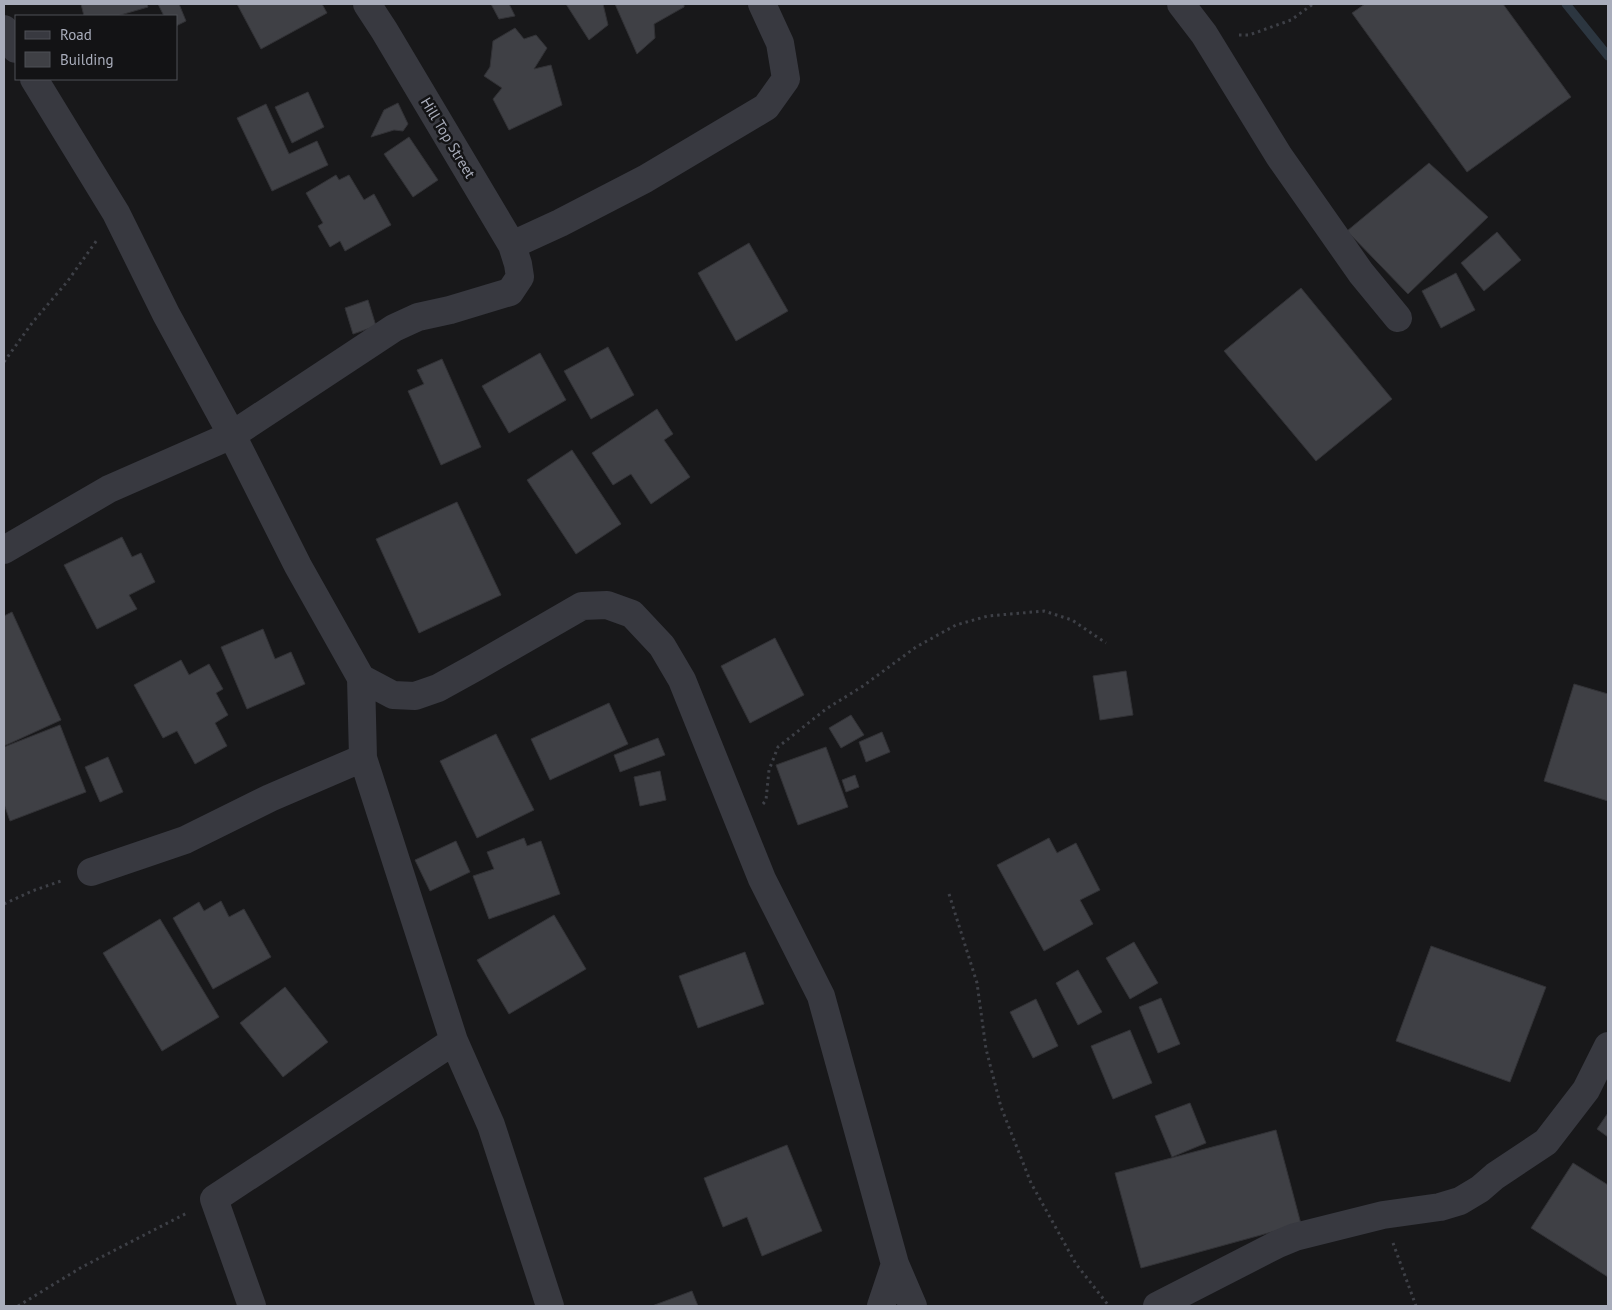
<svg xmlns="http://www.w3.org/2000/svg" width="1612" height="1310" font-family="'PT Sans',sans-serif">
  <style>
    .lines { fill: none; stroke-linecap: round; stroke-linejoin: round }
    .stream { stroke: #2c3640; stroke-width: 9 }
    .building { fill: #3f4045; stroke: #323236 }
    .path { stroke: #3e4047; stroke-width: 3; stroke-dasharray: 2.5 4; stroke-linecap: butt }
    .minor { stroke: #383940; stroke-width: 28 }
    .labels { text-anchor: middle; stroke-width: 5; stroke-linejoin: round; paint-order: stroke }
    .street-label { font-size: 15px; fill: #a9adbb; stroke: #131315 }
  </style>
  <rect width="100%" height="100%" fill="#18181a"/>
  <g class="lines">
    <path class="stream" d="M 1566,4 L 1608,56"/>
  </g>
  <path class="building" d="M 81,4 L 147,4 L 148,7 L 117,16 L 84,16 Z
    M 158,4 L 179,4 L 186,21 L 176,26 L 176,16 L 164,16 Z
    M 237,4 L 322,4 L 327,13 L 261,49 Z
    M 491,4 L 509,4 L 515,16 L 499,19 Z
    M 566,4 L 603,4 L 608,25 L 589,40 Z
    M 615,4 L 684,4 L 684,7 L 654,24 L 655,38 L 637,54 Z
    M 1365,4 L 1503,4 L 1571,97 L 1467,172 L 1352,13 Z
    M 515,28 L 524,39 L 536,35 L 547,48 L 534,69 L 551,65 L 562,105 L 509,130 L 493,99 L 502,88 L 484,76 L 490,67 L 493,41 Z
    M 308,92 L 324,127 L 292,143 L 275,107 Z
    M 398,103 L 408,124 L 403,131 L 394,130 L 371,137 L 384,110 Z
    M 266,104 L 289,154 L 317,141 L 328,165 L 272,191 L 237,118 Z
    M 409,137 L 438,180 L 413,197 L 384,154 Z
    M 1429,163 L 1488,217 L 1408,294 L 1347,231 Z
    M 336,175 L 339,180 L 349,175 L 364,200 L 374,194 L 391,225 L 345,251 L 340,241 L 330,247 L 318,226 L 323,223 L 306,193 Z
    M 1497,232 L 1521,260 L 1484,291 L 1461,263 Z
    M 749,243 L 788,311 L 736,341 L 698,273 Z
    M 1456,273 L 1475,310 L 1441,328 L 1422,291 Z
    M 1301,288 L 1392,399 L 1316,461 L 1224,351 Z
    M 368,300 L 376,326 L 353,334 L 345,308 Z
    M 608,347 L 634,395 L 591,419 L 564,371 Z
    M 540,353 L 566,400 L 509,433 L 482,386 Z
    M 442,359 L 481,447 L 441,465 L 408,391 L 424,384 L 417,370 Z
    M 657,409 L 673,434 L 664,440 L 690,477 L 651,504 L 631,474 L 613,485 L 592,453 Z
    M 572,450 L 621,524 L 576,554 L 527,480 Z
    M 457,502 L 501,595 L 419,633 L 376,539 Z
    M 122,537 L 132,557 L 141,553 L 155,582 L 129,595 L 137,609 L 97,629 L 64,565 Z
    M 12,612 L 61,720 L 4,746 L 4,616 Z
    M 263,629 L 275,659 L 291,652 L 305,684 L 247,709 L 221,647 Z
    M 775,638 L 804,695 L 750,723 L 721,666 Z
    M 181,660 L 189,675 L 209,664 L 223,689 L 216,693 L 228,715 L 215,723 L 227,746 L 195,764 L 177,731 L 163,738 L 134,685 Z
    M 1126,671 L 1133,715 L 1100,720 L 1093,676 Z
    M 1574,684 L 1608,694 L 1608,801 L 1544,781 Z
    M 609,703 L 628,744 L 550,780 L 531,739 Z
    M 851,715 L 864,735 L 841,748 L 829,728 Z
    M 60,725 L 86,792 L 10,821 L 4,804 L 4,747 Z
    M 882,732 L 890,752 L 866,762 L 859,742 Z
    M 496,734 L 534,810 L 477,838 L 440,761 Z
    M 658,738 L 665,755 L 620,772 L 614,755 Z
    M 826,747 L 848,807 L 798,825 L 776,765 Z
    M 108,757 L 123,792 L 100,802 L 85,767 Z
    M 660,771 L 666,800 L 640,806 L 634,777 Z
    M 855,775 L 859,787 L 846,792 L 842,780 Z
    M 524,838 L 527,846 L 541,841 L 560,894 L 489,919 L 473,876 L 494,869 L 487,852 Z
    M 1049,838 L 1057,853 L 1076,843 L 1100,890 L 1080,900 L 1093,924 L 1044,951 L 997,865 Z
    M 456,841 L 470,872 L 430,891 L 415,860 Z
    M 221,901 L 229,917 L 244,909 L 271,957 L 213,989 L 173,918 L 199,902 L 204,911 Z
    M 554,915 L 586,969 L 509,1014 L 477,960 Z
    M 160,919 L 219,1017 L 162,1051 L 103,953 Z
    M 1134,942 L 1158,983 L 1130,999 L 1106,958 Z
    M 1431,946 L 1546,987 L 1510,1082 L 1396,1041 Z
    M 745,952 L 764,1004 L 698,1028 L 679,976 Z
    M 1078,970 L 1102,1012 L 1078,1025 L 1056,983 Z
    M 285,987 L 328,1042 L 283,1077 L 240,1023 Z
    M 1161,998 L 1180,1044 L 1158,1053 L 1139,1007 Z
    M 1036,999 L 1058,1046 L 1033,1058 L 1010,1012 Z
    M 1130,1030 L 1152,1083 L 1113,1099 L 1091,1046 Z
    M 1190,1103 L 1206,1143 L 1172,1157 L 1155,1116 Z
    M 1608,1113 L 1608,1137 L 1597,1129 Z
    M 1276,1130 L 1301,1224 L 1141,1268 L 1115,1173 Z
    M 787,1145 L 822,1231 L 762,1256 L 747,1217 L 723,1227 L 704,1178 Z
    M 1573,1163 L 1608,1185 L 1608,1277 L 1531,1228 Z
    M 692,1291 L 698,1306 L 652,1306 Z"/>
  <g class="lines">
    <path class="path" d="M 1239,35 L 1249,35 L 1291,20 L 1313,4
      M 4,362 L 32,323 L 67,282 L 97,240
      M 763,804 L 766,800 L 769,770 L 778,747 L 826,709 L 863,686 L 916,647 L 956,625 L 988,616 L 1044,611 L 1072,620 L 1106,643
      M 949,894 L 977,983 L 986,1049 L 1001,1107 L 1031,1183 L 1076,1264 L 1109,1306
      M 4,904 L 32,891 L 64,880
      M 1393,1243 L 1416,1306
      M 18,1306 L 82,1267 L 187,1213"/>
    <path class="minor" d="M 1181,4 L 1204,34 L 1279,156 L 1361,273 L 1398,318
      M 4,29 L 16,49
      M 34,79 L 116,213 L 166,314 L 232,435 L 298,566 L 361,678 L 363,758 L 454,1041 L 491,1125 L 550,1306
      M 512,245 L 560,223 L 645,179 L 766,107 L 786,79 L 780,43 L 762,4
      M 4,550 L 109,489 L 232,435 L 394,328 L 418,317 L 450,310 L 510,292 L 520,277 L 518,264 L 512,245 L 384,30 L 367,4
      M 361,678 L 393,695 L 415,696 L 438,688 L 476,667 L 582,606 L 607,605 L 632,614 L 662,646 L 682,680 L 762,879 L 821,996 L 895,1264 L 913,1306
      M 91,872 L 185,840 L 270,798 L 363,758
      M 252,1306 L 214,1199 L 454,1041
      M 881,1306 L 895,1264
      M 1157,1306 L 1278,1244 L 1295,1237 L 1383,1215 L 1440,1207 L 1460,1201 L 1480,1189 L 1495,1176 L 1546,1142 L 1586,1090 L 1608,1046"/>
  </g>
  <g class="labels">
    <g class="street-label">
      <text transform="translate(448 138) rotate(59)" y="5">Hill Top Street</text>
    </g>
  </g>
  <rect width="1612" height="1310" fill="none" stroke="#a9adbb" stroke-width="10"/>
  <rect x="15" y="15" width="162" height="65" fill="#131315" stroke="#4f5157"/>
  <rect x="25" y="31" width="25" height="8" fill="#383940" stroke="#4f5157"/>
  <text x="60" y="40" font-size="15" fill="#a9adbb">Road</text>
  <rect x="25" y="52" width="25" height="15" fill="#3f4045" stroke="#4f5157"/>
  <text x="60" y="65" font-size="15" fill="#a9adbb">Building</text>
</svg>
